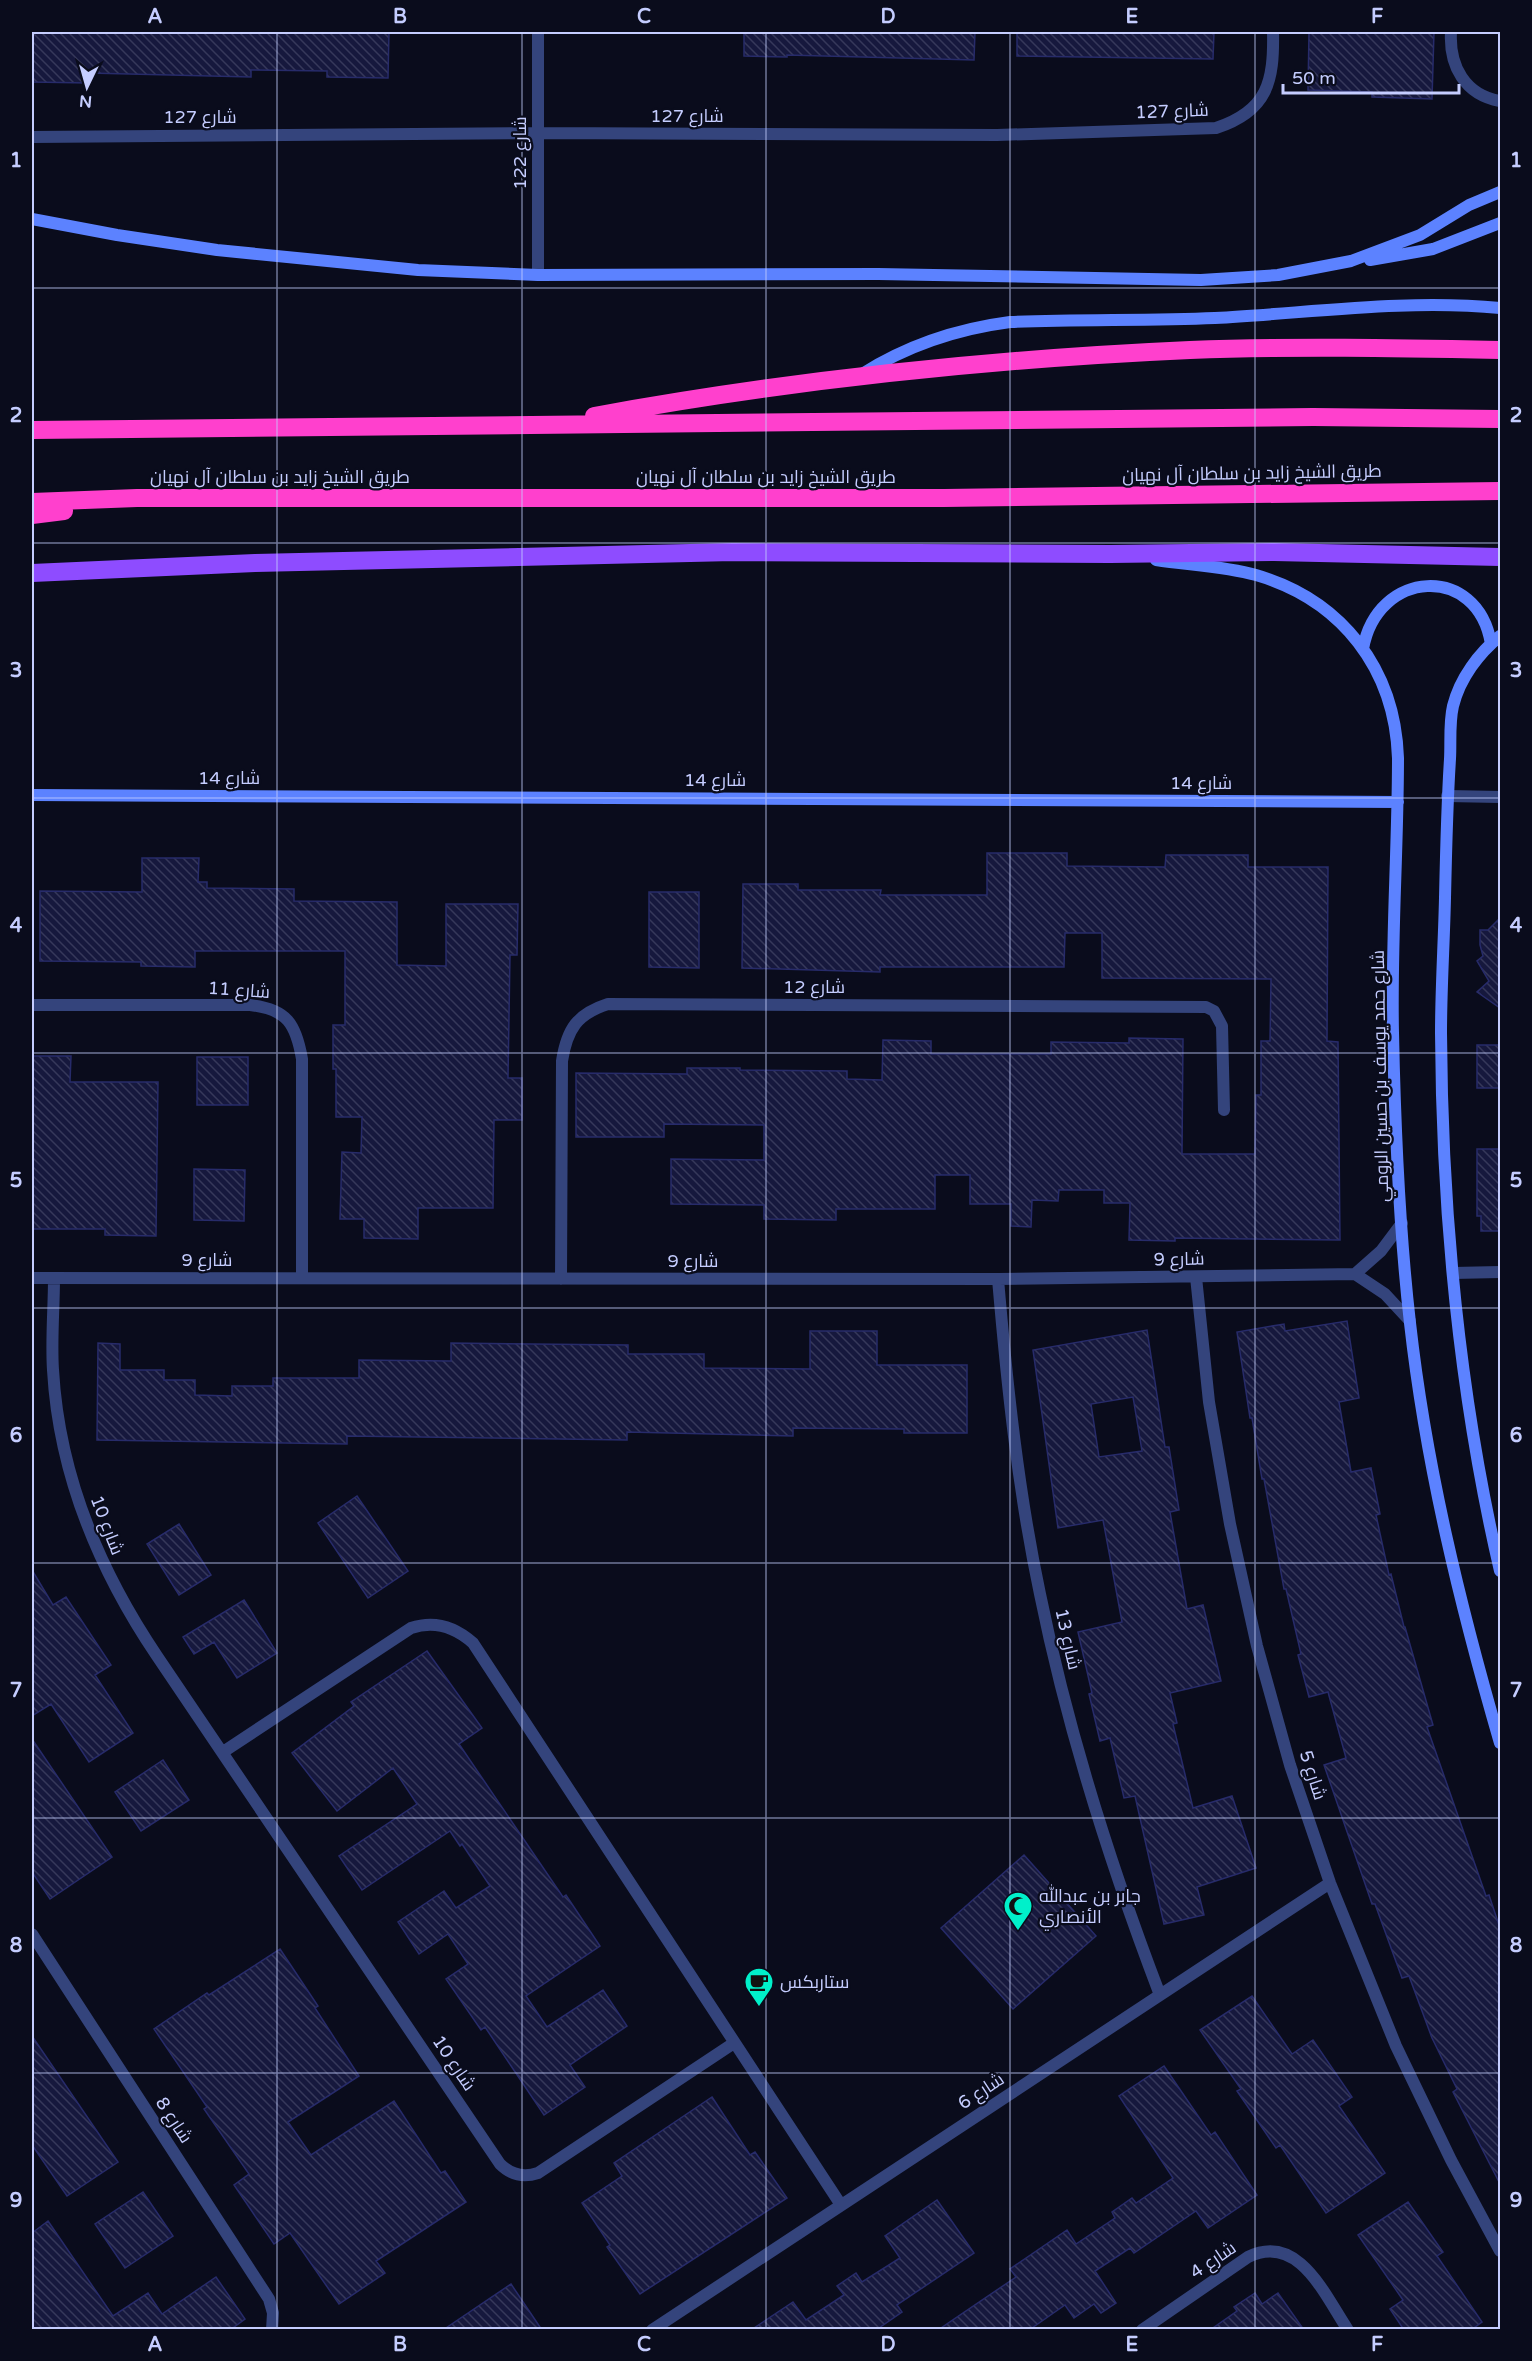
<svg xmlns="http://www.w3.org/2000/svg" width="1532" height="2361" font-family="'Varela Round',Cairo,sans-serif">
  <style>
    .building { fill: url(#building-back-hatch); stroke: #272b6a; stroke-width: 1.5; fill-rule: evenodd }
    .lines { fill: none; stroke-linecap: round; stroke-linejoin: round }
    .street { stroke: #34447c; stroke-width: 12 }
    .secondary { stroke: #5c82ff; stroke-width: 12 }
    .primary { stroke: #8e4cff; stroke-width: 18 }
    .highway { stroke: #ff40cd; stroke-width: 18 }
    .grid { fill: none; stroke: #c5cdff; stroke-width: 1.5; stroke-opacity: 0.55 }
    .labels { text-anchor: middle; stroke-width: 4.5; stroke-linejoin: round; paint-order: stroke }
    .street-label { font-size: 18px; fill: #c5cdff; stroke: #0a0c1c }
    .poi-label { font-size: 18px; fill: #c5cdff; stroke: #0a0c1c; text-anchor: start }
    .neatline { fill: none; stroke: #c5cdff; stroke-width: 2 }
    .grid-label { font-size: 20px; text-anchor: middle; font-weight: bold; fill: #c5cdff }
  </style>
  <defs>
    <pattern id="building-back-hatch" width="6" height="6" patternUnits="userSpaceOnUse" patternTransform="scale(1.5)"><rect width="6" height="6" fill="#16183d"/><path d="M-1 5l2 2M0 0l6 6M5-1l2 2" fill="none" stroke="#36385a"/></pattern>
  </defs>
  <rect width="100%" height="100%" fill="#0a0c1c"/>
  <path class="building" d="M 33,32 L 389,32 L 388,78 L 327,77 L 327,71 L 251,70 L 251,77 L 88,73 L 88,83 L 32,82 Z
    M 744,32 L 975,32 L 974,60 L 787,55 L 787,57 L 744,56 Z
    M 1017,32 L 1214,32 L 1213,59 L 1017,56 Z
    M 1309,32 L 1434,32 L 1432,99 L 1372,97 L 1372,92 L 1308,90 Z
    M 987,853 L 1067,853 L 1067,866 L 1165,867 L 1166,855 L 1248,855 L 1248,867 L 1328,867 L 1327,1041 L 1338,1042 L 1340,1240 L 1175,1238 L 1175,1241 L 1129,1240 L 1130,1203 L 1104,1203 L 1104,1190 L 1059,1190 L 1058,1201 L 1032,1200 L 1031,1227 L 1011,1226 L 1011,1204 L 970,1204 L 970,1175 L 935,1175 L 935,1209 L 836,1209 L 836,1220 L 764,1219 L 764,1205 L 671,1204 L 671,1159 L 764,1160 L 764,1125 L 664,1124 L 664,1137 L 576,1137 L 576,1073 L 687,1074 L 687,1068 L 740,1068 L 740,1070 L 847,1071 L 847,1079 L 882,1080 L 883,1040 L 931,1041 L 931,1054 L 1051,1054 L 1051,1042 L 1129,1043 L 1129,1038 L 1183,1039 L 1182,1154 L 1255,1154 L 1256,1095 L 1261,1095 L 1261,1041 L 1270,1041 L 1271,979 L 1102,978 L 1102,933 L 1065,933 L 1064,967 L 880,967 L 880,972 L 742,968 L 743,884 L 798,884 L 798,890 L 881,890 L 880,895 L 987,895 Z
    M 142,858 L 199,858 L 198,882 L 207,882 L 207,888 L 294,889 L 294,901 L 397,902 L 397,965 L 446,966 L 446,904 L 518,904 L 517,955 L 510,955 L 508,1078 L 522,1078 L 522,1120 L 494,1120 L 493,1208 L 418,1208 L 418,1239 L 364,1238 L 364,1219 L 340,1219 L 342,1152 L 361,1153 L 362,1117 L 336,1117 L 336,1069 L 333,1069 L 333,1025 L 345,1025 L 345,951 L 195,951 L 195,967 L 141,966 L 141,962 L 40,961 L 40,891 L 142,892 Z
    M 649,892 L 699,892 L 699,968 L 649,967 Z
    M 1500,918 L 1500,1008 L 1477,992 L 1489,981 L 1477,961 L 1483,956 L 1480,945 L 1480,930 L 1488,930 Z
    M 1477,1045 L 1500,1045 L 1500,1088 L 1477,1088 Z
    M 32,1056 L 71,1056 L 70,1082 L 158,1082 L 156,1236 L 105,1235 L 105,1229 L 32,1229 Z
    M 197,1057 L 248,1057 L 248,1105 L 197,1105 Z
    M 1477,1149 L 1500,1149 L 1500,1231 L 1481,1231 L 1481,1216 L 1477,1216 Z
    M 194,1169 L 245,1170 L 244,1221 L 194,1220 Z
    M 1347,1321 L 1359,1398 L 1339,1402 L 1351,1472 L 1371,1468 L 1380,1514 L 1376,1515 L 1389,1575 L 1391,1574 L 1404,1627 L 1405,1627 L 1433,1725 L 1427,1727 L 1486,1896 L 1489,1895 L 1500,1928 L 1500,2184 L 1453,2092 L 1457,2089 L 1432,2038 L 1409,1976 L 1402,1978 L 1375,1904 L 1372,1904 L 1324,1765 L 1346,1758 L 1328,1692 L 1309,1697 L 1298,1655 L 1301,1654 L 1286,1589 L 1284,1589 L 1264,1479 L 1262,1479 L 1252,1418 L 1250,1418 L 1237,1332 L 1284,1324 L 1285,1331 Z
    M 1147,1330 L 1165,1447 L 1169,1447 L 1179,1510 L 1170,1512 L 1187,1609 L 1203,1605 L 1221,1681 L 1170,1693 L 1177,1723 L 1173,1724 L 1193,1808 L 1232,1796 L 1256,1868 L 1197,1887 L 1204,1915 L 1164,1924 L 1135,1796 L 1124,1798 L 1110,1738 L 1100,1741 L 1089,1694 L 1092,1693 L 1078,1632 L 1122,1622 L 1103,1520 L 1058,1528 L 1033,1350 ZM 1133,1397 L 1142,1451 L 1099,1457 L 1091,1404 Z
    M 810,1331 L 877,1331 L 877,1365 L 967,1365 L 967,1433 L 904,1433 L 904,1429 L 793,1428 L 793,1436 L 627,1432 L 627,1440 L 347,1436 L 347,1444 L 97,1440 L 98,1343 L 120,1344 L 120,1370 L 164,1370 L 164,1380 L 195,1380 L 195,1395 L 232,1396 L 232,1386 L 273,1386 L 273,1378 L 359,1378 L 359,1360 L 451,1361 L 451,1343 L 628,1345 L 628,1354 L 704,1354 L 704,1368 L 810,1369 Z
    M 357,1496 L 408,1571 L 368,1598 L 318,1523 Z
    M 179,1524 L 211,1575 L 179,1595 L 147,1544 Z
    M 32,1570 L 53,1605 L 66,1597 L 111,1665 L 95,1675 L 133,1733 L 89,1762 L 51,1704 L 32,1716 Z
    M 244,1600 L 277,1653 L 237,1678 L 214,1642 L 194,1654 L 183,1637 Z
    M 427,1651 L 482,1728 L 459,1744 L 563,1897 L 566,1895 L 600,1946 L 526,1996 L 547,2027 L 603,1990 L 627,2026 L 570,2065 L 585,2087 L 544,2115 L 485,2027 L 481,2030 L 446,1979 L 468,1964 L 448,1934 L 419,1954 L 398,1922 L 444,1891 L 456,1908 L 490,1886 L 462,1844 L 460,1846 L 450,1831 L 362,1890 L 339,1856 L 417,1804 L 393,1768 L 337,1811 L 292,1753 L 354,1706 L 351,1702 Z
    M 32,1739 L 112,1857 L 50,1899 L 32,1872 Z
    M 163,1760 L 189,1800 L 141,1831 L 115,1792 Z
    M 1024,1855 L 1096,1936 L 1013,2009 L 941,1928 Z
    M 280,1949 L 318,2006 L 315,2008 L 359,2076 L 288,2122 L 311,2155 L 394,2101 L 441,2173 L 445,2171 L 466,2202 L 376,2261 L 385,2273 L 339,2304 L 290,2233 L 274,2244 L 234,2185 L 249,2174 L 204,2109 L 207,2107 L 154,2029 L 207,1993 L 209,1995 Z
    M 1252,1996 L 1292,2054 L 1313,2040 L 1352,2097 L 1339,2106 L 1385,2173 L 1326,2213 L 1280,2145 L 1276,2148 L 1237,2091 L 1241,2089 L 1200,2030 Z
    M 32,2036 L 118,2162 L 67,2196 L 32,2145 Z
    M 1164,2066 L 1211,2135 L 1215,2132 L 1257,2195 L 1208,2228 L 1196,2211 L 1134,2253 L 1130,2248 L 1095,2271 L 1116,2303 L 1101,2313 L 1094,2304 L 1074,2318 L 1065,2305 L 1029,2330 L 938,2330 L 1016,2277 L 1010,2269 L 1067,2230 L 1076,2244 L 1115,2218 L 1112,2212 L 1132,2198 L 1136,2203 L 1173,2178 L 1119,2096 Z
    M 712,2097 L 750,2155 L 755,2152 L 787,2198 L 640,2294 L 607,2247 L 610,2245 L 582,2203 L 622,2176 L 614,2163 Z
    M 143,2192 L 173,2236 L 125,2268 L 95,2224 Z
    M 937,2200 L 974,2253 L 897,2305 L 902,2312 L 876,2330 L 751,2330 L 793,2302 L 806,2320 L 844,2295 L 837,2286 L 856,2273 L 862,2282 L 900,2258 L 885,2236 Z
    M 1408,2202 L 1443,2252 L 1437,2256 L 1482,2322 L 1471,2330 L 1404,2330 L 1390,2309 L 1403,2300 L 1358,2235 Z
    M 48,2221 L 113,2316 L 148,2293 L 162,2314 L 216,2277 L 245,2319 L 230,2330 L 32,2330 L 32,2233 Z
    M 511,2284 L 542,2330 L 443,2330 Z
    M 1255,2293 L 1262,2304 L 1278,2293 L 1304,2330 L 1210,2330 L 1237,2311 L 1234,2307 Z"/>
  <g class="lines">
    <path class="street" d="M 538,32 L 538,275
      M 1451,32 C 1449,66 1465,95 1500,101
      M 32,137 L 538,133 L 997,135 L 1216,128 C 1268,111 1274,81 1273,32
      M 1447,796 L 1500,797
      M 32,1005 L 250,1005 C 287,1009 296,1024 302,1059 L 302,1278
      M 1453,1273 L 1500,1272
      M 1355,1274 L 1385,1294 L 1410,1321
      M 1355,1274 L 1381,1251 L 1402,1223
      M 1196,1277 L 1209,1402 L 1230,1524 L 1257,1646 L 1290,1765 L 1330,1883 L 1396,2046 L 1451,2160 L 1500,2251
      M 32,1278 L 998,1279 L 1355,1274
      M 54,1278 C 54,1308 51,1340 53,1370 C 59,1475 99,1570 157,1656 L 500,2164 C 511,2175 523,2178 538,2173 L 734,2043
      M 561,1279 L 562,1061 C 567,1029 577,1014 608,1004 L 1206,1007 L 1214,1011 L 1222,1026 L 1224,1110
      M 998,1279 C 1007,1385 1018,1490 1040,1594 C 1068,1732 1110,1864 1160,1995
      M 223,1752 L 411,1628 C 435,1620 455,1627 473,1643 L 841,2205
      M 32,1934 L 269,2299 L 273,2313 L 272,2330
      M 652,2330 L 1330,1883
      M 1142,2330 L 1248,2257 C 1299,2232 1325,2296 1348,2330"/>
    <path class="secondary" d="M 32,219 L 117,235 L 217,250 L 418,270 L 538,275 L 878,274 L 1201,280 L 1278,275 L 1351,261 L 1420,235 L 1469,205 L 1500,192
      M 1370,260 L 1433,249 L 1500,223
      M 862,374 C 908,345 956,329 1010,322 C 1078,319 1147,321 1215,318 C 1310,313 1405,299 1500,308
      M 1156,560 C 1188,565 1224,566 1256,575 C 1342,600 1395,669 1398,758 C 1398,849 1391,941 1393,1033 C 1395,1129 1399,1227 1410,1323 C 1426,1466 1460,1605 1500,1743
      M 1500,636 C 1479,653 1460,678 1453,706 C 1449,723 1451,742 1450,759 C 1447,805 1446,852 1445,898 C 1444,943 1441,988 1441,1033 C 1442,1214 1459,1394 1500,1571
      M 1363,649 C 1377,569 1478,563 1491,644
      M 32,795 L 1398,802"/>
    <path class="primary" d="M 32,573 L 255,563 L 733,552 L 1110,554 L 1274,552 L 1500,557"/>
    <path class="highway" d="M 594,416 C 791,380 990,359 1190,350 C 1293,346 1397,348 1500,350
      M 32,430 L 1313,417 L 1500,419
      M 32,502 L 137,498 L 944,498 L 1500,491
      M 32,515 L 64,511"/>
  </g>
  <path class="grid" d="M 277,32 L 277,2330M 522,32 L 522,2330M 766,32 L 766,2330M 1010,32 L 1010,2330M 1255,32 L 1255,2330M 32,288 L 1500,288M 32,543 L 1500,543M 32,798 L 1500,798M 32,1053 L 1500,1053M 32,1308 L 1500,1308M 32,1563 L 1500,1563M 32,1818 L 1500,1818M 32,2073 L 1500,2073"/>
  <defs>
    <g id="mosque-pin" transform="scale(1.5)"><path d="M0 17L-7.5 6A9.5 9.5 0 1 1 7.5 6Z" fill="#00f0ca" stroke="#0a0c1c"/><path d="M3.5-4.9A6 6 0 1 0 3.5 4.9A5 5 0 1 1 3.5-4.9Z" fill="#111"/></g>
    <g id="cafe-pin" transform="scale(1.5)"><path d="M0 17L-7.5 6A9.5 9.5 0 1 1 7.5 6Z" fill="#00f0ca" stroke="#0a0c1c"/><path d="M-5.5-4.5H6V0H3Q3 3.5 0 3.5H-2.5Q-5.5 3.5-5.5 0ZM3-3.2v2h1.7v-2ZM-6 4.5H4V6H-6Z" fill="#111"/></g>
  </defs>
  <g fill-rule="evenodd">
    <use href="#mosque-pin" x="1018" y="1906"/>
    <use href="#cafe-pin" x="759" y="1982"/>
  </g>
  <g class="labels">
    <g class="street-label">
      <text transform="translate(1172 111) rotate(-2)" y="6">شارع 127</text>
      <text x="687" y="122">شارع 127</text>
      <text x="200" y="123">شارع 127</text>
      <text transform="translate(520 153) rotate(-90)" y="6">شارع 122</text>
      <text transform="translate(1252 473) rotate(-1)" y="6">طريق الشيخ زايد بن سلطان آل نهيان</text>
      <text x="280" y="483">طريق الشيخ زايد بن سلطان آل نهيان</text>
      <text x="766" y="483">طريق الشيخ زايد بن سلطان آل نهيان</text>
      <text x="229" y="784">شارع 14</text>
      <text x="715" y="786">شارع 14</text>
      <text x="1201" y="789">شارع 14</text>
      <text x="814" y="993">شارع 12</text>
      <text transform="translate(239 990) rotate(4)" y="6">شارع 11</text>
      <text transform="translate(1380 1076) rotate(-91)" y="6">شارع حمد يوسف بن حسين الرومي</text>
      <text transform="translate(1179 1259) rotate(-1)" y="6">شارع 9</text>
      <text x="207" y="1266">شارع 9</text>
      <text x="693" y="1267">شارع 9</text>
      <text transform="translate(107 1525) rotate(69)" y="6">شارع 10</text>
      <text transform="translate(1068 1639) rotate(77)" y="6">شارع 13</text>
      <text transform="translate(1313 1775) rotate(72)" y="6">شارع 5</text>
      <text transform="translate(454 2063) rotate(56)" y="6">شارع 10</text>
      <text transform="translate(981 2091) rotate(-33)" y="6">شارع 6</text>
      <text transform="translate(174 2120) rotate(57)" y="6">شارع 8</text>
      <text transform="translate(1213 2260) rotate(-34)" y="6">شارع 4</text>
    </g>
    <g class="poi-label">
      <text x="1039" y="1902">جابر بن عبدالله<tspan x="1039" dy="21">الأنصاري</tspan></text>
      <text x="780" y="1988">ستاربكس</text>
    </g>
  </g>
  <rect width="1532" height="2361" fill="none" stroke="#0a0c1c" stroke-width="66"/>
  <g transform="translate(87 87) rotate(185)" stroke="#0a0c1c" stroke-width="4.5" paint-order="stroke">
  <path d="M0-4.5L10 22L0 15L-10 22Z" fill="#c5cdff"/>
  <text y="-9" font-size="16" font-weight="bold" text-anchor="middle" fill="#c5cdff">N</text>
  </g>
  <path d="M1283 84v9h176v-9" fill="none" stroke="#c5cdff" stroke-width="3"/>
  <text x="1292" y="84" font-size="18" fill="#c5cdff" stroke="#0a0c1c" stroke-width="4.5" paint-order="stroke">50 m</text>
  <rect x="33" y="33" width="1466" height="2295" class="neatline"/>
  <g class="grid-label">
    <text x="155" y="23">A</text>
    <text x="400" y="23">B</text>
    <text x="644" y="23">C</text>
    <text x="888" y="23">D</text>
    <text x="1132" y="23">E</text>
    <text x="1377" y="23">F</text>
    <text x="16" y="167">1</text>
    <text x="1516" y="167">1</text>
    <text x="16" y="422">2</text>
    <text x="1516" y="422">2</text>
    <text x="16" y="677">3</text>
    <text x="1516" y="677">3</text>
    <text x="16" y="932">4</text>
    <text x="1516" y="932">4</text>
    <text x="16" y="1187">5</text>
    <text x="1516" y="1187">5</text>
    <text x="16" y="1442">6</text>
    <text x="1516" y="1442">6</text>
    <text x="16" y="1697">7</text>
    <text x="1516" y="1697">7</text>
    <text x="16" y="1952">8</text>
    <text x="1516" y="1952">8</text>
    <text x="16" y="2207">9</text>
    <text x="1516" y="2207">9</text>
    <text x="155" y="2351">A</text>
    <text x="400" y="2351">B</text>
    <text x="644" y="2351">C</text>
    <text x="888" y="2351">D</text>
    <text x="1132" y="2351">E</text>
    <text x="1377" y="2351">F</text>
  </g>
</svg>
